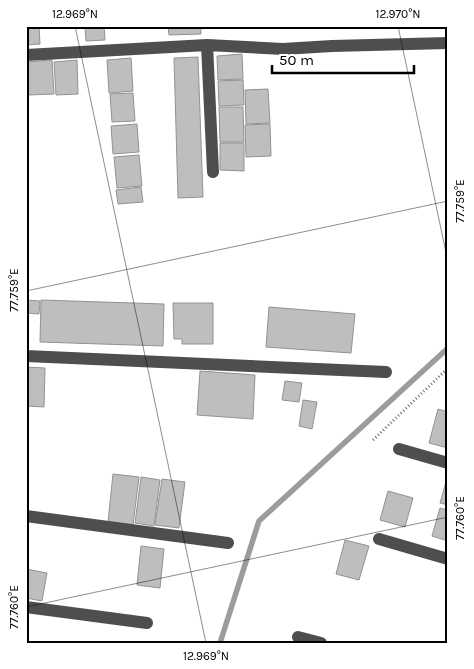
<svg xmlns="http://www.w3.org/2000/svg" width="474" height="669" font-family="Karla,sans-serif">
  <style>
    .lines { fill: none; stroke-linecap: round; stroke-linejoin: round }
    .stream { stroke: #9c9c9c; stroke-width: 5.5 }
    .building { fill: #bebebe; stroke: #929292 }
    .path { stroke: #707070; stroke-width: 3; stroke-dasharray: 1 2.5; stroke-linecap: butt }
    .minor { stroke: #4e4e4e; stroke-width: 12 }
    .ticks { fill: none; stroke: #000; stroke-width: 1; stroke-opacity: 0.45 }
    .neatline { fill: none; stroke: #000; stroke-width: 2 }
    .ticks-label { font-size: 12px; text-anchor: middle; fill: #000 }
  </style>
  <rect width="100%" height="100%" fill="#fff"/>
  <g class="lines">
    <path class="stream" d="M 220,643 L 259,521 L 448,348"/>
  </g>
  <path class="building" d="M 26,26 L 39,26 L 40,44 L 26,45 Z
    M 85,26 L 104,26 L 105,40 L 86,41 Z
    M 168,26 L 201,26 L 201,34 L 169,35 Z
    M 242,54 L 243,79 L 218,80 L 217,56 Z
    M 198,57 L 203,197 L 178,198 L 174,58 Z
    M 131,58 L 133,91 L 109,93 L 107,60 Z
    M 52,60 L 54,94 L 28,95 L 26,62 Z
    M 77,60 L 78,94 L 56,95 L 54,62 Z
    M 243,80 L 244,105 L 219,106 L 218,81 Z
    M 268,89 L 270,123 L 246,124 L 245,90 Z
    M 133,93 L 135,121 L 112,122 L 110,94 Z
    M 219,107 L 243,107 L 244,142 L 220,142 Z
    M 137,124 L 139,152 L 113,154 L 111,126 Z
    M 270,124 L 271,156 L 246,157 L 245,125 Z
    M 220,143 L 244,143 L 244,171 L 220,170 Z
    M 139,155 L 142,186 L 117,188 L 114,157 Z
    M 141,187 L 143,202 L 118,204 L 116,190 Z
    M 26,300 L 40,301 L 39,314 L 26,313 Z
    M 41,300 L 164,304 L 163,346 L 40,342 Z
    M 173,303 L 213,303 L 213,344 L 182,344 L 182,339 L 174,339 Z
    M 269,307 L 355,314 L 351,353 L 266,347 Z
    M 26,367 L 45,368 L 44,407 L 26,406 Z
    M 200,371 L 255,375 L 253,419 L 197,415 Z
    M 285,381 L 302,383 L 299,402 L 282,400 Z
    M 303,400 L 317,402 L 312,429 L 299,426 Z
    M 438,409 L 448,412 L 448,448 L 429,443 Z
    M 113,474 L 139,477 L 133,525 L 108,522 Z
    M 448,475 L 448,505 L 440,503 Z
    M 141,477 L 160,480 L 154,526 L 135,523 Z
    M 162,479 L 185,482 L 179,528 L 155,525 Z
    M 388,491 L 413,498 L 405,527 L 380,520 Z
    M 440,508 L 448,510 L 448,541 L 432,536 Z
    M 345,540 L 369,546 L 359,580 L 336,574 Z
    M 141,546 L 164,549 L 160,588 L 137,585 Z
    M 26,569 L 47,573 L 42,601 L 26,598 Z"/>
  <g class="lines">
    <path class="path" d="M 373,440 L 448,368"/>
    <path class="minor" d="M 207,45 L 213,172
      M 26,55 L 207,45 L 283,49 L 332,46 L 448,43
      M 26,356 L 386,372
      M 399,449 L 448,463
      M 26,516 L 228,543
      M 379,539 L 448,559
      M 26,607 L 147,623
      M 298,637 L 321,643"/>
  </g>
  <path class="ticks" d="M 75,26 L 206,643M 398,26 L 448,262M 26,291 L 448,201M 26,607 L 448,517"/>
  <rect width="474" height="669" fill="none" stroke="#ffffff" stroke-width="55"/>
  <path d="M272 65v8h142v-8" fill="none" stroke="#000000" stroke-width="2.5"/>
  <text x="279" y="65" font-size="15" fill="#000000" stroke="#ffffff" stroke-width="4" paint-order="stroke">50 m</text>
  <rect x="28" y="28" width="418" height="614" class="neatline"/>
  <g class="ticks-label">
    <text x="75" y="18">12.969°N</text>
    <text x="398" y="18">12.970°N</text>
    <text transform="translate(460 201) rotate(-90)" y="4">77.759°E</text>
    <text transform="translate(14 290) rotate(-90)" y="4">77.759°E</text>
    <text transform="translate(460 518) rotate(-90)" y="4">77.760°E</text>
    <text transform="translate(14 607) rotate(-90)" y="4">77.760°E</text>
    <text x="206" y="660">12.969°N</text>
  </g>
</svg>
